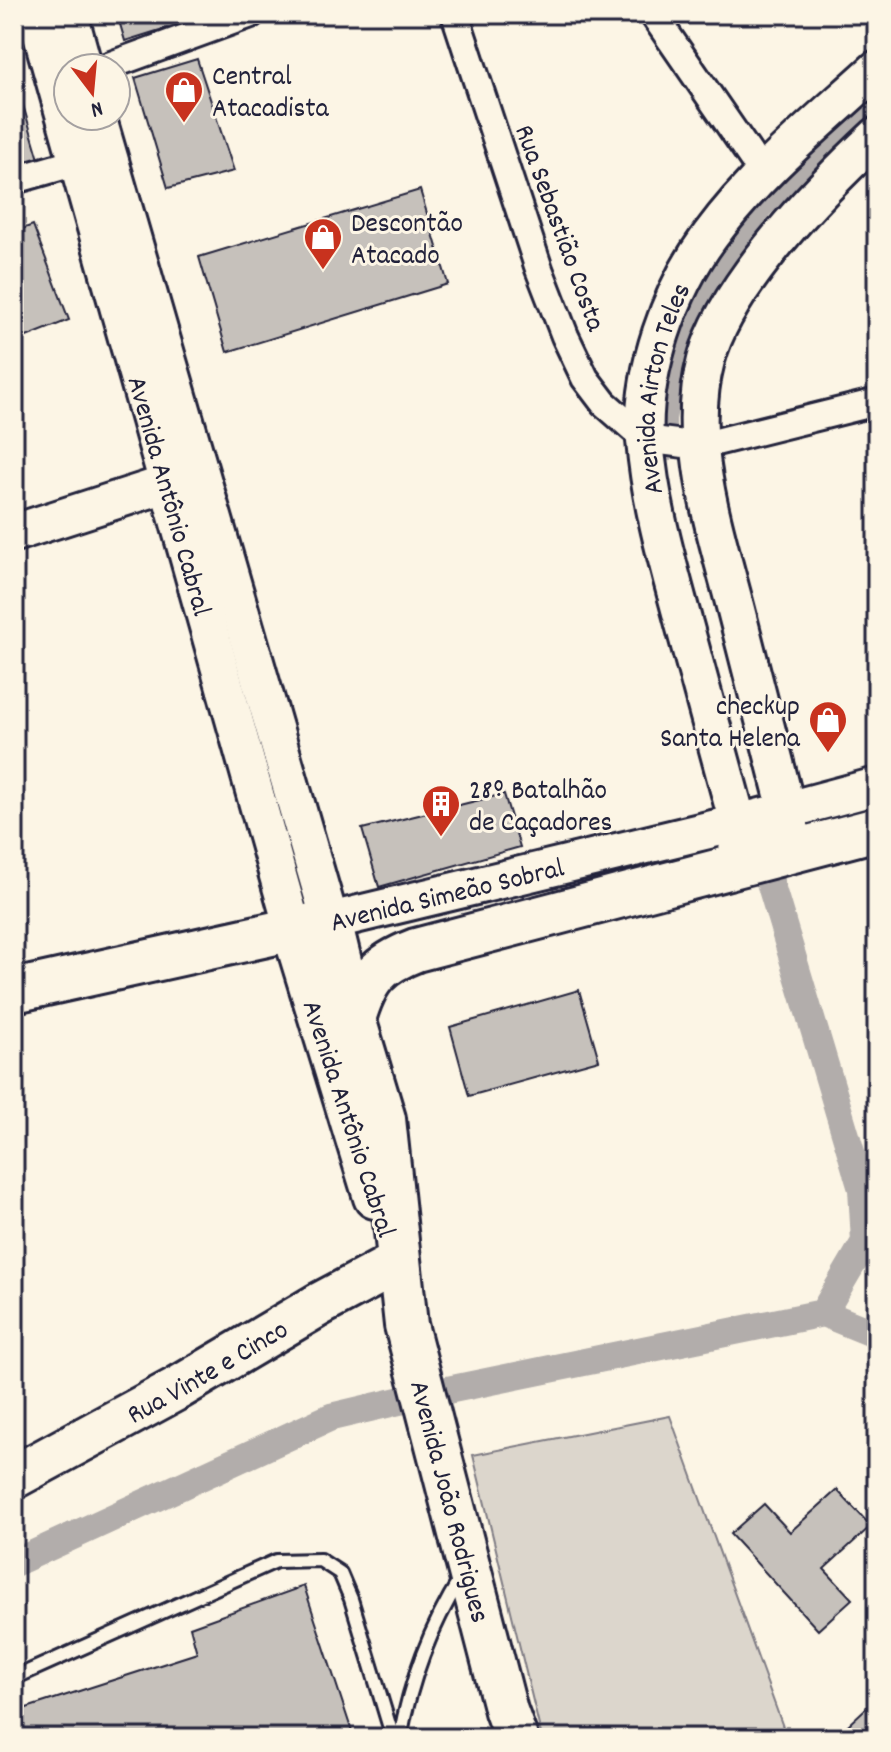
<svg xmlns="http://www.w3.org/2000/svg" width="891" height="1752" font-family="Dekko,sans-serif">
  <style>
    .green { fill: #dcd6cc; stroke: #7f7c84; stroke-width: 2 }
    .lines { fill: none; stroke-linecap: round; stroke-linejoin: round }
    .canal { stroke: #b2adab; stroke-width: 28 }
    .building { fill: #c6c1bb; stroke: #22223b; stroke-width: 2 }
    .lane-casing { stroke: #22223b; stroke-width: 18 }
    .street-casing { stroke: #22223b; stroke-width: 32 }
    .secondary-casing { stroke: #22223b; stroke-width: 42 }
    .primary-casing { stroke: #22223b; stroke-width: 48 }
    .lane { stroke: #fcf5e5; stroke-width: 12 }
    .street { stroke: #fcf5e5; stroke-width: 26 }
    .secondary { stroke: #fcf5e5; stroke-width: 36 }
    .primary { stroke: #fcf5e5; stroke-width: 42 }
    .labels { text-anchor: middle; stroke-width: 6; stroke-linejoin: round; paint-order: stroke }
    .poi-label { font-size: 28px; fill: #22223b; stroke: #fcf5e5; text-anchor: start }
    .street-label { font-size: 28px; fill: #22223b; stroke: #fcf5e5 }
  </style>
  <rect width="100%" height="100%" fill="#fcf5e5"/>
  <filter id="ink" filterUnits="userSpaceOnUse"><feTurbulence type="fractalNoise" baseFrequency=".0125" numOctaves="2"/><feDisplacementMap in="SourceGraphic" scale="16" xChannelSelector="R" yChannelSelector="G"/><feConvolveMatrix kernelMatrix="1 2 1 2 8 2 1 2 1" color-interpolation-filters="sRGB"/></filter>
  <g filter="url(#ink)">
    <path class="green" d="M 670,1416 L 787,1738 L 542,1738 L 473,1455 Z"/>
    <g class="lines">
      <path class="canal" d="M 662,449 L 662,418 L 682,324 L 712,270 L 760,205 L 877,100
        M 758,842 L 862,1189 L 865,1242 L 823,1313
        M 14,1563 L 331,1417 L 433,1393 L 823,1313 L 877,1335"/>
    </g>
    <path class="building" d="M 117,14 L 211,14 L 125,41 Z
      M 197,59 L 234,171 L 168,188 L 135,78 Z
      M 20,95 L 39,159 L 21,165 L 19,159 L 14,160 L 14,96 Z
      M 420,190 L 448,284 L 227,352 L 199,257 Z
      M 33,225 L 69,320 L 14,342 L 14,232 Z
      M 504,794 L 520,847 L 379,887 L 362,829 Z
      M 579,990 L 599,1060 L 469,1096 L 450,1027 Z
      M 837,1490 L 871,1526 L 824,1569 L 852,1599 L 818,1630 L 730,1534 L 764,1504 L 790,1532 Z
      M 304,1586 L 354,1738 L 14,1738 L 14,1712 L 197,1653 L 190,1627 Z
      M 877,1698 L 877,1738 L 836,1738 L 835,1737 Z"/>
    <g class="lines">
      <g class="lane-casing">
        <path id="lane" d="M 14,1678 L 276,1561 L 320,1560 L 340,1573 L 351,1599 L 393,1738
          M 400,1738 C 410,1682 431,1626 461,1578"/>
      </g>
      <g class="street-casing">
        <path id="street" d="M 455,14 L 539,269 L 565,336 L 585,378 L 604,403 L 645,439 L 700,446 L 877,402
          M 653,14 L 763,174
          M 103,68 L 251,14
          M 14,180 L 77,162"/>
      </g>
      <g class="secondary-casing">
        <g id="secondary">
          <path id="s1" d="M 36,14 L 293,929"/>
          <path d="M 69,14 L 84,68"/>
          <path id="s2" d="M 97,116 L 330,921 L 746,821 L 877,786"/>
          <path d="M 14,533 L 188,477"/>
          <path d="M 787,810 C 770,744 753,677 736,610 C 716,531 684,442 706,360 C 725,286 821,188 877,136"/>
          <path id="s3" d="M 738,823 C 720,756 702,690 684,624 C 668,564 650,503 645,440 C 641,372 670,290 710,236 C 757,172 819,122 877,69"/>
        </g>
      </g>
      <g class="primary-casing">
        <g id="primary">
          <path d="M 740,851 C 759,845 772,841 787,827 L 787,810"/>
          <path d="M 293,929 L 375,1197"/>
          <path id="s4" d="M 14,991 L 330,921 L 354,1019 L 384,1119 L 406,1325 L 506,1711 L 516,1738"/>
          <path d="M 354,1019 C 366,979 377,965 416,950 L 877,829"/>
          <path id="s5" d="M 14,1477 L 178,1388 L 320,1304 L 397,1263"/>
        </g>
      </g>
      <use href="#lane" class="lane"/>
      <use href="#street" class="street"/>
      <use href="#secondary" class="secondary"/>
      <use href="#primary" class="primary"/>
    </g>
  </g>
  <defs>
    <g id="shop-pin" transform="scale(2)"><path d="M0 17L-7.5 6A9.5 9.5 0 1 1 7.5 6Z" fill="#c8321e" stroke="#fcf5e5"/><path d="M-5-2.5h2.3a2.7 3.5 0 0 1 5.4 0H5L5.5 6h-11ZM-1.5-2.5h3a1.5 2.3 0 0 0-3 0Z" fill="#fff"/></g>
    <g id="building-pin" transform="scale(2)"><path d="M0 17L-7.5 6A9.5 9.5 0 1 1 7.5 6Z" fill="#c8321e" stroke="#fcf5e5"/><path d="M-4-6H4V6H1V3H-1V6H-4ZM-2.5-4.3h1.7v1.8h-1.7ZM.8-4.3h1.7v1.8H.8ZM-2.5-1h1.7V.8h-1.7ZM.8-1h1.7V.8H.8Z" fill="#fff"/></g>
  </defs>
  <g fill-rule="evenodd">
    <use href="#shop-pin" x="184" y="90"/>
    <use href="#shop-pin" x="323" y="237"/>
    <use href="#shop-pin" x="828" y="720"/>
    <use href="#building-pin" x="441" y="804"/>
  </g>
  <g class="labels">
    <g class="poi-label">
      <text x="212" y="84">Central<tspan x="212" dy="32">Atacadista</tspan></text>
      <text x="351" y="231">Descontão<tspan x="351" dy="32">Atacado</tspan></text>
      <text x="800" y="714" text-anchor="end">checkup<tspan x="800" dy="32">Santa Helena</tspan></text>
      <text x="469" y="798">28º Batalhão<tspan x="469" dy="32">de Caçadores</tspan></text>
    </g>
    <g class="street-label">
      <text transform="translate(562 227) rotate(70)" y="10">Rua Sebastião Costa</text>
      <text dy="10" stroke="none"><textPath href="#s3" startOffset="448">Avenida Airton Teles</textPath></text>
      <text dy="10" stroke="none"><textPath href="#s1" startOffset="500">Avenida Antônio Cabral</textPath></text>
      <text dy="10" stroke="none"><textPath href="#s2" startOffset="958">Avenida Simeão Sobral</textPath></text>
      <text transform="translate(351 1118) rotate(72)" y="10">Avenida Antônio Cabral</text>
      <text dy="10" stroke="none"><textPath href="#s5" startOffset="220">Rua Vinte e Cinco</textPath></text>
      <text dy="10" stroke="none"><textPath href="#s4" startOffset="918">Avenida João Rodrigues</textPath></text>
    </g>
  </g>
  <rect width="891" height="1752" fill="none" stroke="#fcf5e5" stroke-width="48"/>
  <rect x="24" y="24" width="843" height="1704" fill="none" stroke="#22223b" stroke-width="3" filter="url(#ink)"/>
  <g transform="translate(92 92) rotate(164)"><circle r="38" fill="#fcf5e5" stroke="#a5a1a1" stroke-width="2"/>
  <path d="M0-6L14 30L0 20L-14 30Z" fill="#c8321e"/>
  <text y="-12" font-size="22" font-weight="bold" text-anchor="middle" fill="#22223b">N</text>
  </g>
</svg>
